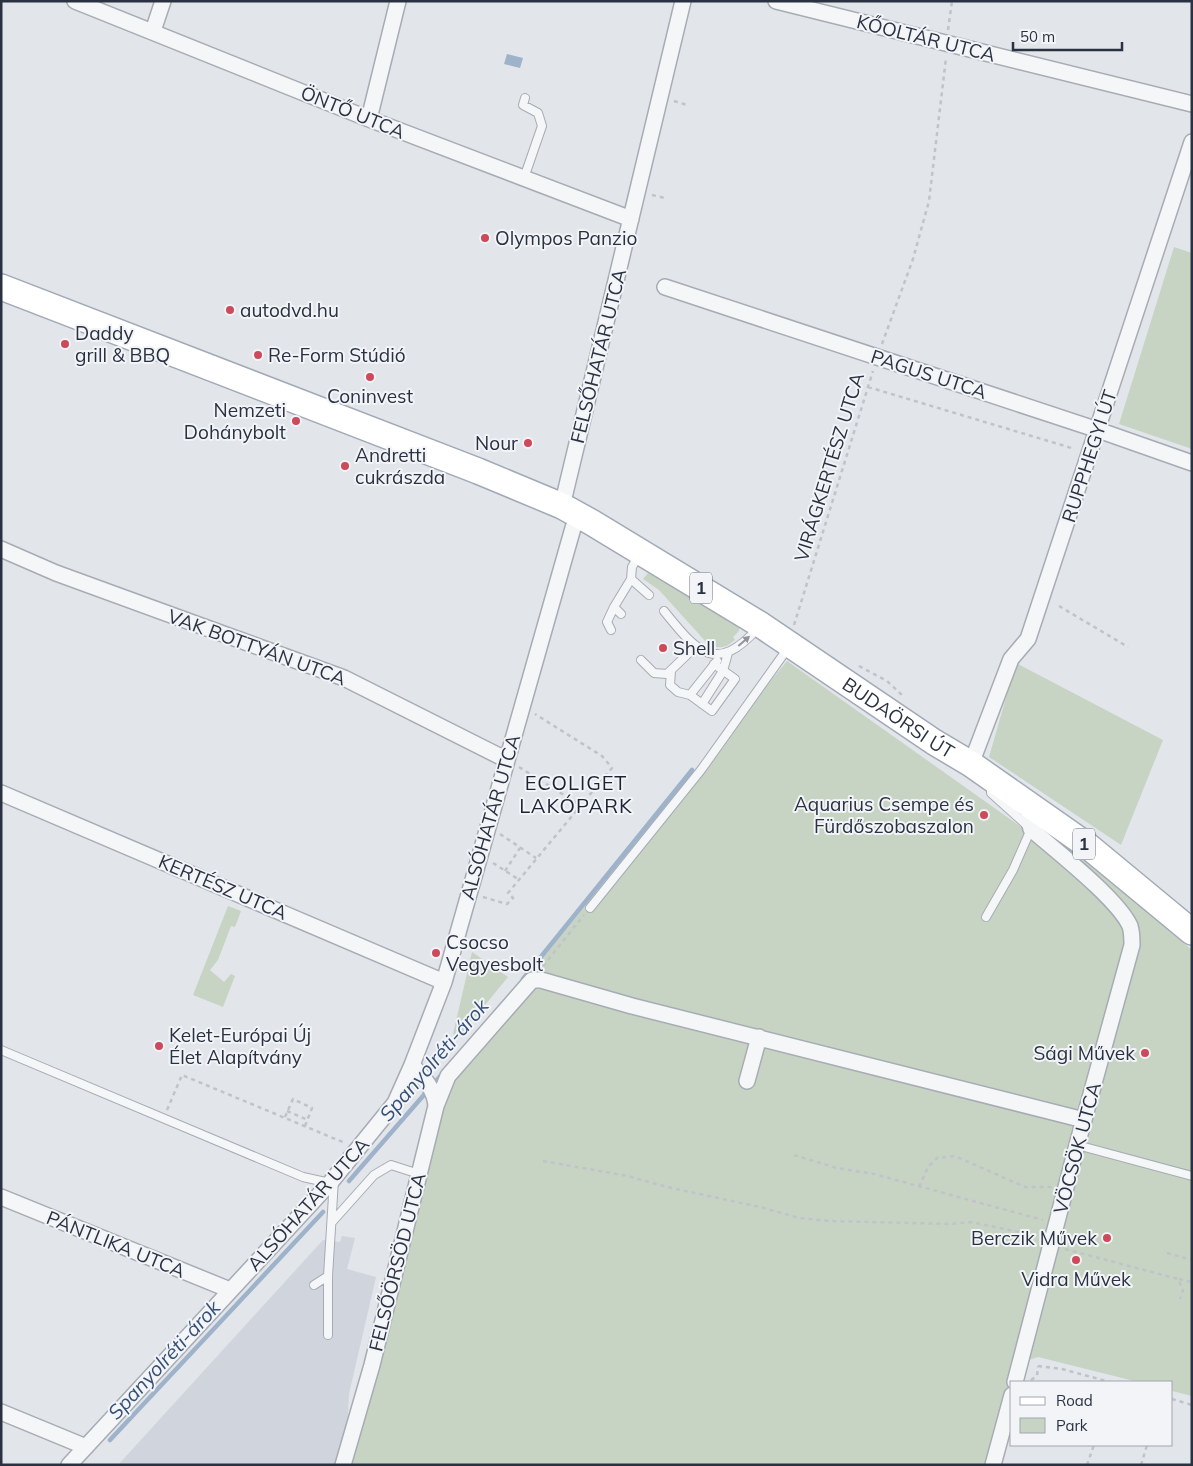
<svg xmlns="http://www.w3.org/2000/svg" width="1193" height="1466" font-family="Mulish,sans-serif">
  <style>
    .built { fill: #d0d4dc }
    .green { fill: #c7d4c3 }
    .water { fill: #9eb2c9 }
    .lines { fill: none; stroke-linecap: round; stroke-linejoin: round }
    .stream { stroke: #9eb2c9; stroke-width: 4.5 }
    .lane-casing { stroke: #a7acb4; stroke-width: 10 }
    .street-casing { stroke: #a7acb4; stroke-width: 18 }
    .primary-casing { stroke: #a1a9b6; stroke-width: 28 }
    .path { stroke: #c0c3c9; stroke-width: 2.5; stroke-dasharray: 4 4; stroke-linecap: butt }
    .lane { stroke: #f5f6f8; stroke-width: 8 }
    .street { stroke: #f5f6f8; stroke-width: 15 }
    .primary { stroke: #fff; stroke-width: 25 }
    .oneway { fill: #90949d }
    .poi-dot { fill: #cc4a5b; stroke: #f2f4f7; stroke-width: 2 }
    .labels { text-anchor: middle; stroke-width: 4; stroke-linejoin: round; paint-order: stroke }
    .shield { fill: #f2f4f7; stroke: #666c78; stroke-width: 1 }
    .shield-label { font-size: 18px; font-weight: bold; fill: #2a3242 }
    .street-label { font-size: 19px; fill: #2a3242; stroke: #f2f4f7 }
    .poi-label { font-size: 19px; fill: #2a3242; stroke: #f2f4f7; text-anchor: start }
    .neighbourhood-label { font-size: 20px; letter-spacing: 1px; fill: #1c2333; stroke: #f2f4f7 }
    .water-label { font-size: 20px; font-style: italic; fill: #355075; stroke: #f2f4f7 }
  </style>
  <rect width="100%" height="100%" fill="#e2e5ea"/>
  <path class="built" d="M 342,1236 L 355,1238 L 347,1269 L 376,1277 L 349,1394 L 347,1433 L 339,1465 L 118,1465 L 323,1240 L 340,1242 Z"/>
  <path class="green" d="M 1174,247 L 1192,253 L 1192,449 L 1119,424 Z
    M 648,573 L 739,626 L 739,631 L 733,637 L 735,640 C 726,648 718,650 707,643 L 659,590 L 643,579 Z
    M 787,661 L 1027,831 L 1041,831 L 1039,825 L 1070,846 L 1192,950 L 1192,1396 L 1172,1391 L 1172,1382 L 1138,1382 L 1038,1357 L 1014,1365 L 986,1465 L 349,1465 L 444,1108 L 437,1086 Z
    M 1016,663 L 1163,740 L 1121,845 L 989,757 Z
    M 228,906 L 241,911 L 235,927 L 231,926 L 218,960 L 210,970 L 224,982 L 231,974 L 235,976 L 223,1007 L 193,995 Z
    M 472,952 L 508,977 L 458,1038 L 453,1034 Z"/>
  <path class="water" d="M 507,54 L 523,58 L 520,68 L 504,64 Z"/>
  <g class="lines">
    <path class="stream" d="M 523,979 L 692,770
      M 349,1181 L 443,1073
      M 110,1440 L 323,1212"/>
    <g class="lane-casing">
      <path id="lane" d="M 524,178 L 542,126 L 538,113 L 523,105 L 525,98
        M 639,555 L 632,567 L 631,579 L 649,595
        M 664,611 C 697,652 716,675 758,628
        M 621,614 L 614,607 L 631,579
        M 611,630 L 607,622 L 614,607
        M 641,660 L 654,673 L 667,674 L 696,646
        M 671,671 L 670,685 L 678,692 L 690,695 L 717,661
        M 690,695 L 712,711 L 735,679 L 714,664
        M 702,704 L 723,671 L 728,653
        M 590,908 L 701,770 L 788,648
        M 986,917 L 1013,870 L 1031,829 L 991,793 L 991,785
        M 1,1050 L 303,1177 L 330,1183
        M 1077,1145 L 1192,1176
        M 332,1222 L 374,1175 L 391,1165 L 419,1174
        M 314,1285 L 328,1276
        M 328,1335 L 328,1276 L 334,1180"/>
    </g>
    <g class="street-casing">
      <path id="street" d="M 75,1 L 369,119 L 631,219
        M 776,1 L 1192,104
        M 153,31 L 163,1
        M 369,119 L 398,1
        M 665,287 L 1098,430 L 1192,463
        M 562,506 L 683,1
        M 1,549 L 56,573 L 344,678 L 507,760
        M 971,764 L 1011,659 L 1028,639 L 1192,142
        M 1,793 L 444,982
        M 747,1081 L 759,1037
        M 436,1106 L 448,1076 L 532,980 L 541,980 L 632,1006 L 1084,1120
        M 1,1197 L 230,1290
        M 1015,1382 L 1077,1145 L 1132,945 C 1132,938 1132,932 1130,926 C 1118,899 1055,850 1031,829 L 1028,818 L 1034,808
        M 1,1412 L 86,1447
        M 69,1465 L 330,1183 L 395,1103 L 412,1065 L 444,982 L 573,528 L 579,515
        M 343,1465 L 372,1365 L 436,1106 C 435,1089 423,1077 412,1065
        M 993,1465 L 1012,1395"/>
    </g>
    <g class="primary-casing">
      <g id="primary">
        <path id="s1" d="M 1,287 L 478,471 L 562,506 L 591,522 L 761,625 L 934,742 L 971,764 L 1088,846 L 1192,932"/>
      </g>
    </g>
    <path class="path" d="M 948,30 L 952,1
      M 674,101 L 687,105
      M 652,195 L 665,198
      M 882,344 L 913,259 L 929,201 L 946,58
      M 868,387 L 1075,449
      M 1059,606 L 1128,647
      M 794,625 L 873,371
      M 859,666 L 887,681 L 903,696
      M 519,767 L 580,805
      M 500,834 L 536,858
      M 493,863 L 518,879
      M 505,871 L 520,848
      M 483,897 L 507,904 L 513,898 L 508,893 L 612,768 L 602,756 L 535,714
      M 543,966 L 584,915
      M 167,1110 L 182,1075 L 345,1143
      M 287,1111 L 308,1120
      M 285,1117 L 293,1099 L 312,1108 L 305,1126
      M 794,1155 L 837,1168 L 874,1174 L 1043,1220
      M 543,1161 L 628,1176 L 667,1187 L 760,1207 L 799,1218 L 829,1221 L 951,1224 L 971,1222 L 1038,1236
      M 919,1187 L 928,1167 L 937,1158 L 955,1156 L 1025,1187 L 1052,1187
      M 1065,1249 L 1178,1279 L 1183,1290 L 1180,1299
      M 1167,1253 L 1192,1260
      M 1179,1279 L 1192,1282
      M 1038,1366 L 1062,1369 L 1110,1382
      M 1031,1380 L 1037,1376 L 1038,1366
      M 1172,1399 L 1192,1405
      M 1087,1465 L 1094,1445
      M 1141,1465 L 1147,1445"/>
    <use href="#lane" class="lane"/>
    <use href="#street" class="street"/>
    <use href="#primary" class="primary"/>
  </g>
  <defs><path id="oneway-solid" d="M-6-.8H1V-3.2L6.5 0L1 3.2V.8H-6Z" transform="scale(1.25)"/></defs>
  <use class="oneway" href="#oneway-solid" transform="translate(744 641) rotate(-41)"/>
  <g class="poi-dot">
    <circle cx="485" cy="238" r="5"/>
    <circle cx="230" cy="310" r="5"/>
    <circle cx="65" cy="344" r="5"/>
    <circle cx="258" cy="355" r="5"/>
    <circle cx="370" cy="377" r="5"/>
    <circle cx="296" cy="421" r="5"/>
    <circle cx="528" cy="443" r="5"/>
    <circle cx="345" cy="466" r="5"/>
    <circle cx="663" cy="648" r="5"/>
    <circle cx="984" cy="815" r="5"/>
    <circle cx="436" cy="953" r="5"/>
    <circle cx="159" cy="1046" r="5"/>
    <circle cx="1145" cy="1053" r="5"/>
    <circle cx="1107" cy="1238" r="5"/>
    <circle cx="1076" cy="1260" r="5"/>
  </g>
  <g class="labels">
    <g class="shield">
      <rect x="690" y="572.5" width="22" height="31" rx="4"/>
      <rect x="1073" y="828.5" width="22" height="31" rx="4"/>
    </g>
    <g class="shield-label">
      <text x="701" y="594">1</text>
      <text x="1084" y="850">1</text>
    </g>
    <g class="street-label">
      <text transform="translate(926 38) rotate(14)" y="7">KŐOLTÁR UTCA</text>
      <text transform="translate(353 112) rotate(22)" y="7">ÖNTŐ UTCA</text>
      <text transform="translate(598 356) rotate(-76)" y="7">FELSŐHATÁR UTCA</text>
      <text transform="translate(929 374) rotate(18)" y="7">PAGUS UTCA</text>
      <text transform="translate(1089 456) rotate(-72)" y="7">RUPPHEGYI ÚT</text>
      <text transform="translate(829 467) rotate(-73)" y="7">VIRÁGKERTÉSZ UTCA</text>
      <text transform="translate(257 647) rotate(20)" y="7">VAK BOTTYÁN UTCA</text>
      <text dy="7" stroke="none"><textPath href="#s1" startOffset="1000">BUDAÖRSI ÚT</textPath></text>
      <text transform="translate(490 817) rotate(-74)" y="7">ALSÓHATÁR UTCA</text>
      <text transform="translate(223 887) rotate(23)" y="7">KERTÉSZ UTCA</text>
      <text transform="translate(1077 1148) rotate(-75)" y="7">VÖCSÖK UTCA</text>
      <text transform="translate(308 1204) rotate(-48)" y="7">ALSÓHATÁR UTCA</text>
      <text transform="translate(116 1244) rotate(22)" y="7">PÁNTLIKA UTCA</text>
      <text transform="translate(397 1262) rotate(-76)" y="7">FELSŐÖRSÖD UTCA</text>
    </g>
    <g class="poi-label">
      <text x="495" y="245">Olympos Panzio</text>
      <text x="240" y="317">autodvd.hu</text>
      <text x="75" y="340">Daddy<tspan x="75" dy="22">grill &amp; BBQ</tspan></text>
      <text x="268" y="362">Re-Form Stúdió</text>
      <text x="370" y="403" text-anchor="middle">Coninvest</text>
      <text x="286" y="417" text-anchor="end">Nemzeti<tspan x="286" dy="22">Dohánybolt</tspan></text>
      <text x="518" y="450" text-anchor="end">Nour</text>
      <text x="355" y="462">Andretti<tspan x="355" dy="22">cukrászda</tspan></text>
      <text x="673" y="655">Shell</text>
      <text x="974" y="811" text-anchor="end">Aquarius Csempe és<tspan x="974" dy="22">Fürdőszobaszalon</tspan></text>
      <text x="446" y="949">Csocso<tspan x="446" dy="22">Vegyesbolt</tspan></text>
      <text x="169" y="1042">Kelet-Európai Új<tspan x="169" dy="22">Élet Alapítvány</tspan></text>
      <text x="1135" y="1060" text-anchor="end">Sági Művek</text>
      <text x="1097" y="1245" text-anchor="end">Berczik Művek</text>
      <text x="1076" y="1286" text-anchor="middle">Vidra Művek</text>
    </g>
    <g class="neighbourhood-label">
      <text x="576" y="790">ECOLIGET<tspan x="576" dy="23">LAKÓPARK</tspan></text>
    </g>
    <g class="water-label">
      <text transform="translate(434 1060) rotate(-49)" y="7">Spanyolréti-árok</text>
      <text transform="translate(164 1360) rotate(-47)" y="7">Spanyolréti-árok</text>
    </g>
  </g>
  <rect width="1193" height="1466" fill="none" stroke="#2a3242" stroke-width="5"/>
  <rect x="1010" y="1381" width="162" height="65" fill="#f2f4f7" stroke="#a2a6af"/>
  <rect x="1020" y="1397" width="25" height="8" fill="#ffffff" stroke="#a2a6af"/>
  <text x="1056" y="1406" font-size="15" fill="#2a3242">Road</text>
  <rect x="1020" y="1418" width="25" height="15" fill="#c7d4c3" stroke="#a2a6af"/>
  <text x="1056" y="1431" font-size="15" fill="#2a3242">Park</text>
  <path d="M1013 42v8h109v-8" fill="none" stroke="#2a3242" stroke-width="2.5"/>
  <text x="1020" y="42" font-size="15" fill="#2a3242" stroke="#f2f4f7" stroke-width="4" paint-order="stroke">50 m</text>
</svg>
